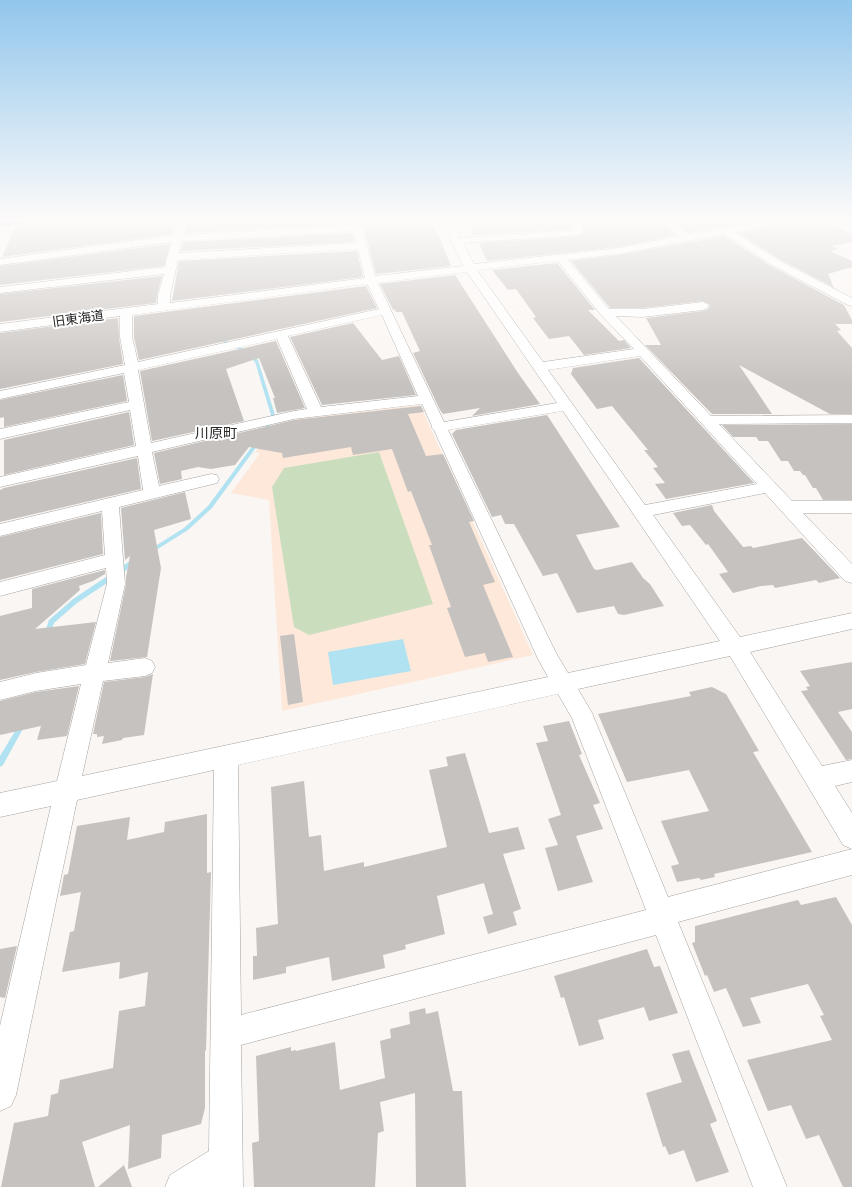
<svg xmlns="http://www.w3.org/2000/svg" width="852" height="1187" font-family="Jost,'Noto Sans JP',sans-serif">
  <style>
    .education { fill: #fde8da }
    .green { fill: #cadebd }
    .water { fill: #b1e2f1 }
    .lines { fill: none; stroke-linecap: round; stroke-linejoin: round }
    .stream { fill: #b1e2f1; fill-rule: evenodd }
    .building { fill: #c6c2bf }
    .minor-casing { stroke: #a5a29f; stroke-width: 1 }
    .highway-casing { stroke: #3b708d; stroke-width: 1 }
    .minor { fill: #fff; fill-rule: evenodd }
    .highway { fill: #4497c4; fill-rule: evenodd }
    .labels { text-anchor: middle; stroke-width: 4; stroke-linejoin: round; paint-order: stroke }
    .far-street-label { font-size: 13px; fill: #292726; stroke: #fff }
    .far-neighbourhood-label { font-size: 14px; fill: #292726; stroke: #fff }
  </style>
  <rect width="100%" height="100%" fill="#faf6f3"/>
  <path class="education" d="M 420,405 L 533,655 L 282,711 L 269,500 L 231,493 L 260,453 L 255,452 L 278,424 L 300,419 Z"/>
  <path class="green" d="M 379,452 L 433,604 L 309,635 L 294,627 L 272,487 L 284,468 Z"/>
  <path class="water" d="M 403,639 L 411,671 L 333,685 L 328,652 Z"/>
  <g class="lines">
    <path class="stream" d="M 216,337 L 218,337 L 242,348 L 258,360 L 275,415 L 266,434 L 262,434 L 262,433 L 271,415 L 255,362 L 240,350 L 216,339 Z
      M 256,441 L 260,441 L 260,442 L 212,508 L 188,530 L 153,552 L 149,552 L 148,551 L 149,550 L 184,528 L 208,506 Z
      M 133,559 L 135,559 L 138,561 L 137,563 L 77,603 L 54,623 L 49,637 L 47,638 L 45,637 L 44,635 L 49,620 L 73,599 Z
      M 22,722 L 24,723 L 26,725 L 24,727 L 3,765 L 0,767 L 0,756 L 20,723 Z"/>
  </g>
  <path class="building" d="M 62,221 L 176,221 L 173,234 L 2,257 L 16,226 Z
    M 188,221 L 349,221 L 349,224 L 186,233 Z
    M 362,221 L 430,221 L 436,234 L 438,234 L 451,266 L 376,274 Z
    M 476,221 L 567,221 L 571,229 L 474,235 L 469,226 L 478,225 Z
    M 580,221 L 662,221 L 676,235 L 619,247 L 487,261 L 479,243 L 579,236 L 585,232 Z
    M 675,221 L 753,221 L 688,233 Z
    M 780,221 L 825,221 L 852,234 L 852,242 L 832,246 L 838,249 L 830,251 L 852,261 L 852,267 L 828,274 L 832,283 L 831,283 L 835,288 L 781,260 L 738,233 L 774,225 Z
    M 352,233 L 354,242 L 181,251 L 183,242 Z
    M 724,236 L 771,266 L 844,305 L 852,320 L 852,324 L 835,324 L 841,330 L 837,331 L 852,348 L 852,414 L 830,414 L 739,365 L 772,414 L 712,414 L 645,345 L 661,345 L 646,318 L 703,311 L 708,309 L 710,305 L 703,301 L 643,308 L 610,308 L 571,261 L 619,255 Z
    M 170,244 L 164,266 L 0,285 L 0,266 Z
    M 357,251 L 363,277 L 172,301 L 179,261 Z
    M 557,263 L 595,310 L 588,310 L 619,341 L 624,340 L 631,348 L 584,355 L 569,336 L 549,339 L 533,318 L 536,317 L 516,289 L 508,290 L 492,270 Z
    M 455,275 L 518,373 L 540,404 L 472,416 L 480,408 L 443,414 L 440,410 L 413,353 L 420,351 L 402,312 L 396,312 L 394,309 L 393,310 L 380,284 Z
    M 162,276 L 157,295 L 156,303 L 0,322 L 0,294 Z
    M 366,286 L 377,308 L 139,360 L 134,337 L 134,316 Z
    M 118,318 L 119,337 L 123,364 L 0,389 L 0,333 Z
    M 353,323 L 382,360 L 399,356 L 416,395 L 322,405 L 290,337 Z
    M 276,341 L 305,408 L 277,413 L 273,398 L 275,398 L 259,358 L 226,369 L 244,421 L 152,441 L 140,371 Z
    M 639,358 L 754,483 L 666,499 L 655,484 L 665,483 L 653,468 L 658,467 L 644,450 L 648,450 L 612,406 L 597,409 L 571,374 L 573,368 Z
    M 123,375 L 127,401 L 4,427 L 4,417 L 0,418 L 0,400 Z
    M 421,406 L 424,412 L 408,414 L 426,456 L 443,454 L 474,521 L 469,522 L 495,582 L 483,585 L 513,657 L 488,662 L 485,653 L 465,657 L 447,608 L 451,607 L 429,545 L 432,545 L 411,491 L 408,492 L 392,449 L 353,455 L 351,447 L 283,458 L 282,453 L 249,447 L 235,465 L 211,469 L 198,467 L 181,471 L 182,479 L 160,484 L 154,453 L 294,420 Z
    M 129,412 L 134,445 L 4,475 L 4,440 Z
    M 547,415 L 620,527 L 576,535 L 594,569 L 597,570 L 632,562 L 643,578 L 650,584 L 664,606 L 624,615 L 618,614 L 614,606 L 577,613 L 557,573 L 543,576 L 514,524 L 505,524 L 501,515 L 492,517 L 452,434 L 456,430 Z
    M 852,424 L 852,500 L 823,500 L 816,488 L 813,488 L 805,475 L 803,475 L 800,471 L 794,471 L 788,461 L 781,461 L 768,441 L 759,441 L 756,437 L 733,437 L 722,425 Z
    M 137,458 L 141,489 L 0,522 L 0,490 L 4,488 Z
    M 185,492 L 191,519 L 154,530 L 161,568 L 147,657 L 110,661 L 126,584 L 126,577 L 130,556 L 125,560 L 121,508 Z
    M 712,505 L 714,511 L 743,547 L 751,546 L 753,548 L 802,538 L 840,578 L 819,583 L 816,580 L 775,588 L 773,585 L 761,586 L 733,593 L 719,574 L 728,572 L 708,544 L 706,545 L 690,525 L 682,526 L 673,513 Z
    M 101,513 L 103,554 L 0,580 L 0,537 Z
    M 105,570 L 105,574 L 93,581 L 79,586 L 80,590 L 35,629 L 96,622 L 85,664 L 36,672 L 0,680 L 0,616 L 32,608 L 32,589 Z
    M 294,634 L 303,702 L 288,705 L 280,636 Z
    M 852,662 L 852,709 L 838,712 L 852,732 L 852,759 L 846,760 L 801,691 L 808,690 L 806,687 L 810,686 L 800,671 Z
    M 153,674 L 144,735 L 123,738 L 122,740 L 102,744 L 104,736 L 97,737 L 97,734 L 93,734 L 104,682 L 145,677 Z
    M 79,686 L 67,736 L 37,740 L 41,726 L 0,735 L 0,701 L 36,692 Z
    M 712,687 L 726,694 L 759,751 L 753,752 L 812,852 L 714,874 L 715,877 L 701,880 L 699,878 L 677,882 L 671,866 L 679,864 L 661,821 L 709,811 L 689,770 L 627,782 L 598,714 L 691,696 L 689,692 Z
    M 569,721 L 582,754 L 579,755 L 600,803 L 593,805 L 603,829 L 576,836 L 593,882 L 558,891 L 545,848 L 558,845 L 548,819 L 561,815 L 536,743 L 548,741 L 543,726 Z
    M 465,753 L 489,833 L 518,827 L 525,849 L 503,854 L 521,909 L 513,912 L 517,925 L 488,934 L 483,917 L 493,914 L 484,883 L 437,896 L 445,934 L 405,945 L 406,949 L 383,955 L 385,968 L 332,981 L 329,957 L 286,967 L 286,973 L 253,980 L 253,956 L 257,956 L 256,928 L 278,924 L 271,787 L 304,781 L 309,837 L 321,835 L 324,871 L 364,862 L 364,867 L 447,847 L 429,770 L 448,766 L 446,757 Z
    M 207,814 L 207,873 L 211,872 L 206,1050 L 205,1051 L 205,1108 L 201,1124 L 162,1135 L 161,1158 L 128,1169 L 130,1125 L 82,1142 L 95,1187 L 1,1187 L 14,1123 L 48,1116 L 51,1095 L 58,1093 L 60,1080 L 113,1068 L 119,1011 L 145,1006 L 148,972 L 119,979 L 120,962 L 62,972 L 70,932 L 74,931 L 81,892 L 60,896 L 64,875 L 68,874 L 77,826 L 130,817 L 127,840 L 164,832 L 165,822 Z
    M 836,897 L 852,925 L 852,1187 L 843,1187 L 819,1135 L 806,1139 L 791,1105 L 768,1111 L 747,1060 L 832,1040 L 820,1016 L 824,1015 L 808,984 L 750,998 L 761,1023 L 743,1027 L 726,988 L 714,992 L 707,975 L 705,976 L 692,943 L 695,942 L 695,926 L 798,900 L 801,905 Z
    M 17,946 L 5,998 L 0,997 L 0,949 Z
    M 647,949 L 654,967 L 660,966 L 678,1013 L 649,1021 L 644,1007 L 598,1020 L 604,1039 L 579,1046 L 564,997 L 561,998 L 554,976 Z
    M 425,1008 L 426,1014 L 438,1011 L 453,1091 L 462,1091 L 466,1187 L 416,1187 L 415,1093 L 380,1102 L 384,1131 L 378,1133 L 375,1187 L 254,1187 L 252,1143 L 259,1141 L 256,1056 L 291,1047 L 291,1051 L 296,1050 L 296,1051 L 335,1042 L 340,1090 L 385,1078 L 380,1041 L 391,1038 L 390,1029 L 410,1024 L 409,1012 Z
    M 689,1050 L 717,1121 L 710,1124 L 729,1172 L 696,1182 L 684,1150 L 669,1155 L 665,1146 L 663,1147 L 646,1093 L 682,1082 L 672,1054 Z
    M 124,1165 L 132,1187 L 98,1187 Z"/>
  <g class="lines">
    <g class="minor-casing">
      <path id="minor" d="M 2,221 L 5,222 L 8,227 L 3,235 L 0,236 L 0,222 Z
        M 177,221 L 187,221 L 184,235 L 351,225 L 350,221 L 360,221 L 375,276 L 463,266 L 442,221 L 452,221 L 460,238 L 573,230 L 568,221 L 578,221 L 584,232 L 579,235 L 463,243 L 474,264 L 619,248 L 679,236 L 663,221 L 673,221 L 688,235 L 760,221 L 779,221 L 774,224 L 734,232 L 780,261 L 852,298 L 852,306 L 848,305 L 772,265 L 724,234 L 619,254 L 568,260 L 609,309 L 643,309 L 703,302 L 707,304 L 709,306 L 707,308 L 703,310 L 643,317 L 616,316 L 711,416 L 852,415 L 852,423 L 719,424 L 792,501 L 852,501 L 852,513 L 803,513 L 852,564 L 852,583 L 845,581 L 765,493 L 653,515 L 740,637 L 852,613 L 852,629 L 750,652 L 822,766 L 852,760 L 852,782 L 835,786 L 852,813 L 852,849 L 843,845 L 730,656 L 578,689 L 592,713 L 668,897 L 852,849 L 852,875 L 678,922 L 787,1187 L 753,1187 L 656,935 L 241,1045 L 243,1187 L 165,1187 L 170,1175 L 209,1151 L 214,770 L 77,800 L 16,1095 L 11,1106 L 0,1111 L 0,1026 L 51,806 L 0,817 L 0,793 L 57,781 L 81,684 L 36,691 L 0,700 L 0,682 L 36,673 L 86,665 L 107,584 L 106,568 L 0,596 L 0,582 L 105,555 L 102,511 L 0,536 L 0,524 L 143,490 L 138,456 L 0,487 L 0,477 L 136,446 L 130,410 L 0,439 L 0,429 L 129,402 L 124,373 L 0,399 L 0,391 L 125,365 L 120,337 L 120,316 L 0,332 L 0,324 L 158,304 L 158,295 L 164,274 L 0,293 L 0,287 L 165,267 L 167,257 L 172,242 L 0,265 L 0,259 L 174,235 ZM 353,231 L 356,243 L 179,253 L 182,241 ZM 358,249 L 365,278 L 170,303 L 170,295 L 178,260 ZM 558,261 L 601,315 L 634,349 L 543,362 L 477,270 ZM 467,272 L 557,403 L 444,422 L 378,283 ZM 367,284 L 379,309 L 138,362 L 132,337 L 132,315 ZM 382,315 L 418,396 L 321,407 L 288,336 ZM 277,339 L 307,409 L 294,411 L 151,443 L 138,370 ZM 640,356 L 757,484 L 645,505 L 548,370 ZM 422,404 L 432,426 L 431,427 L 434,430 L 538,659 L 548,677 L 82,776 L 103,681 L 145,676 L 152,673 L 155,667 L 152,661 L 145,658 L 108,663 L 125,584 L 119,507 L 217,483 L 219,479 L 217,475 L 211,474 L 159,486 L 152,452 L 294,419 ZM 563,411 L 720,641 L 568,673 L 556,653 L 448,430 ZM 558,694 L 572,718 L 646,910 L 241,1015 L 238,765 Z"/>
    </g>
    <g class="highway-casing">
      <path id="highway" d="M 0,221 L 24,221 L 22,223 L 0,227 Z"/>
    </g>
    <use href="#minor" class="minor"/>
    <use href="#highway" class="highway"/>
  </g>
  <linearGradient id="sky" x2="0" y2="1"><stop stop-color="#92c6ec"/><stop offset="0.57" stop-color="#fdfbfa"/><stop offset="1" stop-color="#fdfbfa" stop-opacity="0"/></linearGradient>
  <rect width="852" height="387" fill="url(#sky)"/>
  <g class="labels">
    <g class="far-street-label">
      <text transform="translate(78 318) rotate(-8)" y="5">旧東海道</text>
    </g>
    <g class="far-neighbourhood-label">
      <text x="216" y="438">川原町</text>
    </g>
  </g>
</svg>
